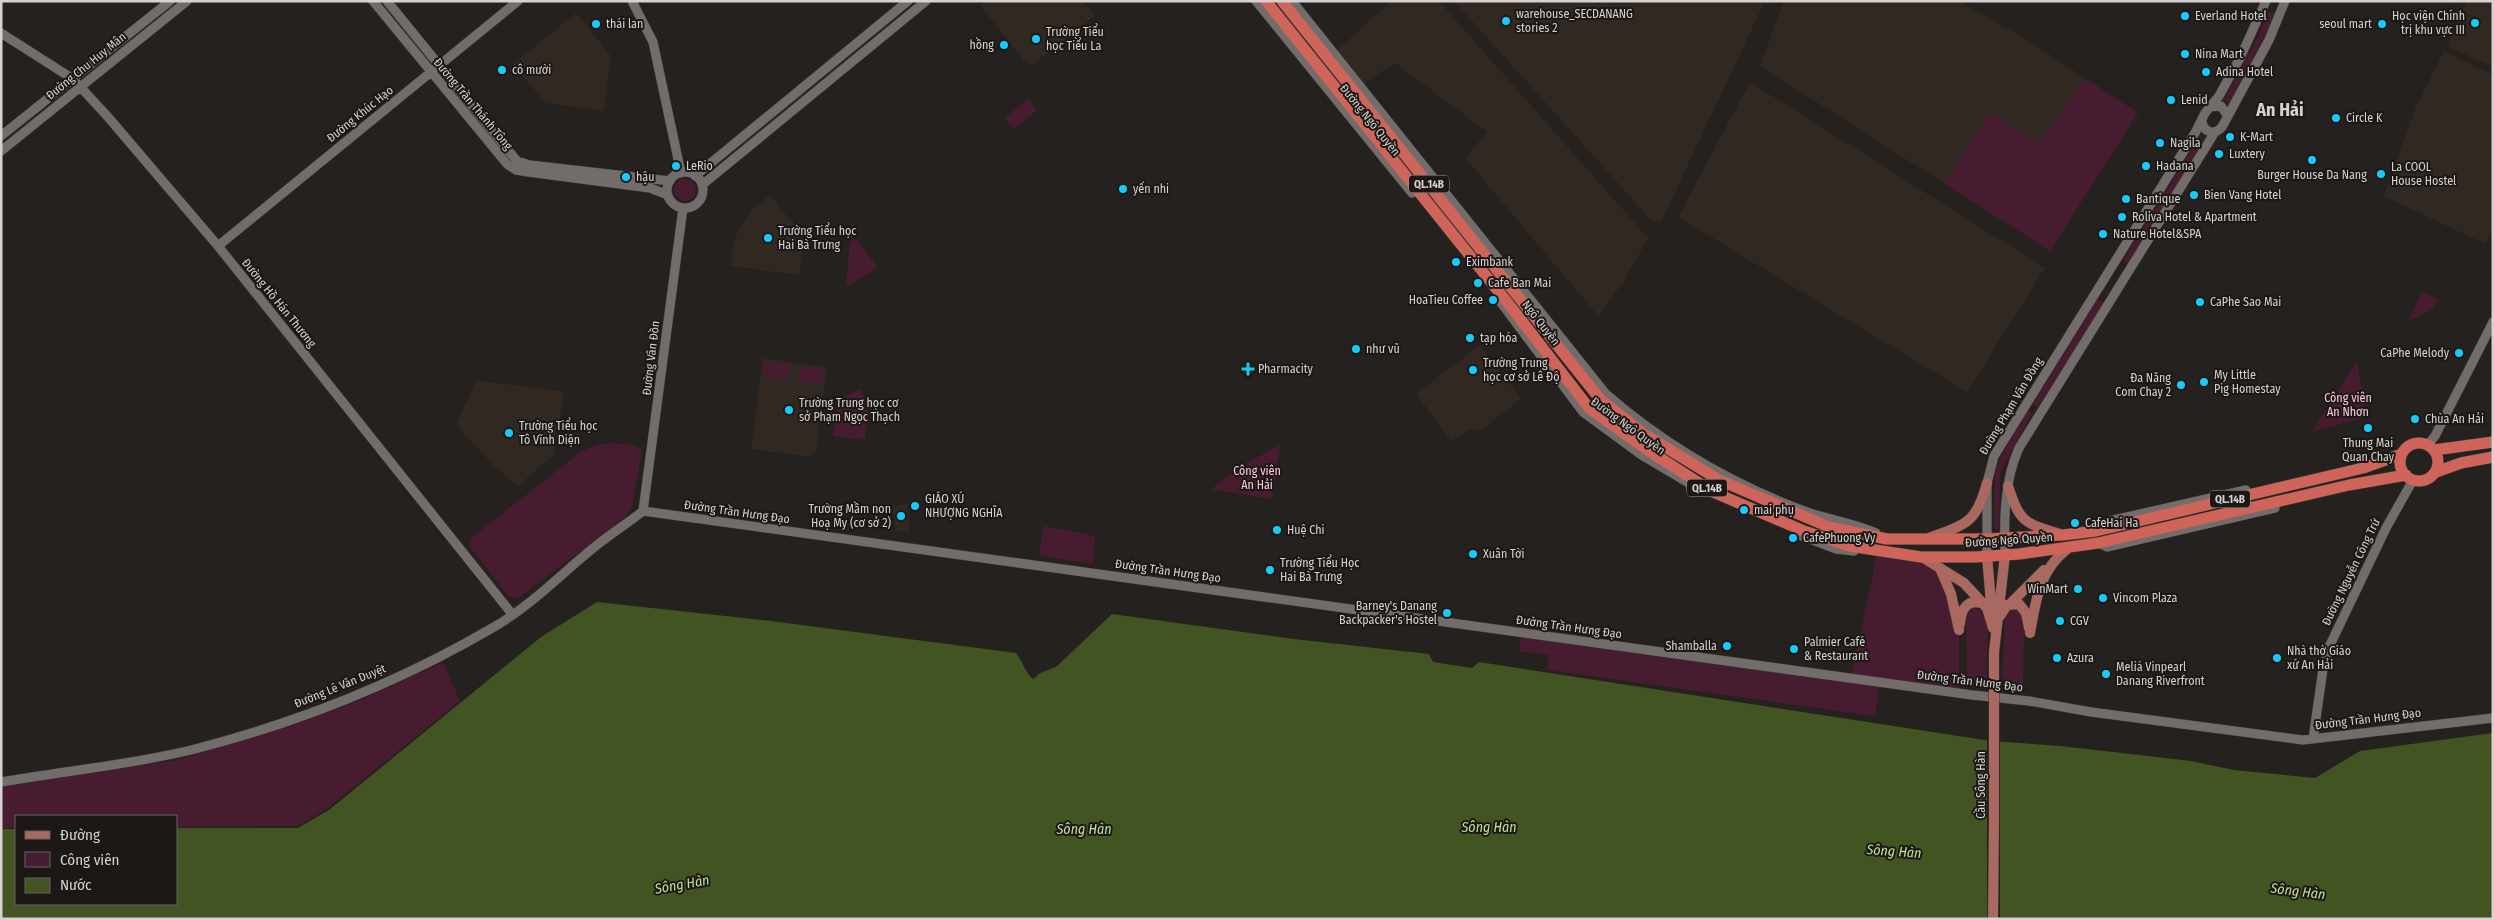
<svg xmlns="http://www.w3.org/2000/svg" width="2494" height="920" font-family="'Fira Sans Condensed',sans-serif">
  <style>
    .built { fill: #312821 }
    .green { fill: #481c30 }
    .water { fill: #425422 }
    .pier { fill: #25211e }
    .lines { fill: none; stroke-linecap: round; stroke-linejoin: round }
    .secondary-casing { stroke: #3e3b38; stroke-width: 10 }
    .primary-casing { stroke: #3e3b38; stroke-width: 11 }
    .highway-casing { stroke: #3e3b38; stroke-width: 12 }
    .secondary { stroke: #726d6a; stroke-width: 9 }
    .primary { stroke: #a96860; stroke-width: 10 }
    .highway { stroke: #ce645a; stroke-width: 11 }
    .primary-bridge-casing { stroke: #3e3b38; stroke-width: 11; stroke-linecap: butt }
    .primary-bridge { stroke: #a96860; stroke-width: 10 }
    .poi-dot { fill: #18cafc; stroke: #1c1815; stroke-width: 2 }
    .labels { text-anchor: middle; stroke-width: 4; stroke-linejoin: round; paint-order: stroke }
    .shield { fill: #1c1815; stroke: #9e9a99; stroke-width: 1 }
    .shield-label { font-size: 11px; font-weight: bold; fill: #d5d2d1 }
    .poi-label { font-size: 12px; fill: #d5d2d1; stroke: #1c1815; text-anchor: start }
    .street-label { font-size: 12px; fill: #d5d2d1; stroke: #1c1815 }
    .park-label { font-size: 12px; fill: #fec9dc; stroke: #1c1815 }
    .water-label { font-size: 14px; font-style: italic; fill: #c2e092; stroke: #1c1815 }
    .district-label { font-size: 18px; font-weight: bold; fill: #d5d2d1; stroke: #1c1815 }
  </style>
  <rect width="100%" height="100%" fill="#25211e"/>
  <path class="built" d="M 985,1 L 1082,1 L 1095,16 L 1032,65 L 1025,62 L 980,5 Z
    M 1391,1 L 1439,1 L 1648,238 L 1625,280 L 1598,316 L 1465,158 L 1487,132 L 1395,63 L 1357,87 L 1332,55 Z
    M 1454,1 L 1765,1 L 1661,222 L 1652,221 Z
    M 1784,1 L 1959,1 L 2034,44 L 2085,78 L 2039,144 L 1989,113 L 1945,184 L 1760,66 Z
    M 2467,1 L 2493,1 L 2493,67 L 2447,46 Z
    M 576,13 L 611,56 L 604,111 L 545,103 L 513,64 Z
    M 2444,51 L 2493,75 L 2493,227 L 2485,244 L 2384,196 L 2415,109 Z
    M 1750,82 L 2045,268 L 1967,392 L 1678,217 Z
    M 770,195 L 796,227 L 799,234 L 802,251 L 800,272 L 797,275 L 731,266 L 733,244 L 738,231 L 752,210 Z
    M 1480,345 L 1521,399 L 1478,432 L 1469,429 L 1452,442 L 1416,394 Z
    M 763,358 L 827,368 L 816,452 L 811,457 L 751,449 Z
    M 476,380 L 564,392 L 559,424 L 556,426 L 554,455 L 518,486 L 495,467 L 456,425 Z
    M 907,504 L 910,532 L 896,531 L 892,506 Z"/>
  <path class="green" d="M 2269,12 L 2275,13 L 2266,34 L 2229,104 L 2224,100 L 2256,41 Z
    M 2085,78 L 2138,113 L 2050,251 L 1945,184 L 1989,113 L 2039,144 Z
    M 1028,99 L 1037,110 L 1014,129 L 1005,118 Z
    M 2200,137 L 2206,141 L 2128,263 L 2123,260 Z
    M674 190a11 11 0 1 1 22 0a11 11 0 1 1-22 0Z
    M 856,239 L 876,265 L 876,269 L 848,286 L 846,284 L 850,242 Z
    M 2422,292 L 2439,300 L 2430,311 L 2408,321 Z
    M 2098,299 L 2104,303 L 2038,407 L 2033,404 Z
    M 2357,361 L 2366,417 L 2312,432 Z
    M 765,362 L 789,365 L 787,380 L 763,376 Z
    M 801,366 L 825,370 L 822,385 L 799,381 Z
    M 860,389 L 869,404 L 865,440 L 833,436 L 838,400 Z
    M 2028,410 L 2032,414 L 2000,473 L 1999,528 L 1997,530 L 1994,529 L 1995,473 L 2001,456 Z
    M 613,443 L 633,445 L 642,450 L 632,507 L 623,519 L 520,597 L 509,597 L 473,551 L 469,546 L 471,538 L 582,451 L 597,445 Z
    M 1280,444 L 1272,499 L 1211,489 L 1243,466 Z
    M 1044,526 L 1095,536 L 1093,564 L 1042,556 L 1039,553 Z
    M 1878,550 L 1939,567 L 1959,630 L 1959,693 L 1851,678 Z
    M 2018,607 L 2024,618 L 2023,689 L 2002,686 L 2005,614 L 2010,608 Z
    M 1973,608 L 1982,610 L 1988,628 L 1986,686 L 1967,684 L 1966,619 L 1968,610 Z
    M 1521,637 L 1879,686 L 1875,716 L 1547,670 L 1549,655 L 1519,651 Z
    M 443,662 L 460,701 L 328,808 L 298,826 L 176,827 L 176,816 L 16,816 L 16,828 L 1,828 L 1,787 L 177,760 L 357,702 Z"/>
  <path class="water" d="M 597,602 L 771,621 L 1016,653 C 1023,662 1025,672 1033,679 L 1040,673 L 1056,667 L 1112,614 L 1294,639 L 1429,654 L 1433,662 L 1472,668 L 1479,662 L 1991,741 L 2061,746 L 2191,761 L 2234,770 L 2315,778 L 2360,751 L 2493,733 L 2493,919 L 1,919 L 1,829 L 16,829 L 16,904 L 176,904 L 176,828 L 298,828 L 329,810 L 541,637 Z"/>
  <path class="pier" d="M 1987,738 L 2000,739 L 2000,919 L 1987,919 Z"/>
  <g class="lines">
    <g class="secondary-casing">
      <path id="secondary" d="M 373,1 L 507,164 L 516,170 L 528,172 L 650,188 L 668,195
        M 387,1 L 517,161 L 530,165 L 670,181
        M 632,1 L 653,42 L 681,173
        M 1256,1 L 1412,193
        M 1292,1 L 1606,394 C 1666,446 1735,486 1810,513 C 1832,520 1855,524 1876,533
        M 1,33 L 73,79 L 108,117 L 218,246 L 512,614
        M 2210,107 L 2221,106 L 2227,115
        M 2202,121 C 2203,132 2214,136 2222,127 L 2269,40 L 2285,1
        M 1,136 L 170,1
        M 1,151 L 187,1
        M667 190a18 18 0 1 1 36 0a18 18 0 1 1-36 0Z
        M 695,176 L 908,1
        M 702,185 L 926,1
        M 218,246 L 518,1
        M 1499,300 L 1583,412 L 1643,456 L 1697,488
        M 2428,445 L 2435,436 L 2493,322
        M 643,511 L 1972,695 L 2029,701 L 2091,712 L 2303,740 L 2493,718
        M 643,511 L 683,208
        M 2098,529 L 2109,521 L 2246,490
        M 1800,535 L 1836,549 L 1854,551
        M 2098,543 L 2107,547 L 2275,508
        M 2005,555 C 2004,519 2004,481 2019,448 L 2215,132
        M 1987,556 L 1987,483 L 1994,456 L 2195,133 L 2205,113 L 2219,96 L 2240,58 L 2266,1
        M 2313,739 L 2323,669 L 2330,645 L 2386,528 L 2413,480
        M 1,782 C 64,771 129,765 191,750 C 297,723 400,682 494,627 C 532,605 563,572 597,545 C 612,533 628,523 643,511"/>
    </g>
    <g class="primary-casing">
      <path id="primary" d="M 2008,486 C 2020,522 2023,523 2060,534
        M 1929,538 C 1966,524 1976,524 1987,483
        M 1987,556 L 1992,615
        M 1922,557 L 1964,583 L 1987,608 L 1993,628
        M 1940,568 L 1951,594 L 1959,630
        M 2011,603 L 2044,570
        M 2000,616 L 2007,605 L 2019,604 L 2026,613 L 2029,628
        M 1960,624 C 1961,609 1967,598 1984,604
        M 2030,633 C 2036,600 2039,571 2067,549
        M 1994,652 L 2005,555
        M 1993,919 L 1994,820"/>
    </g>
    <g class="highway-casing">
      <path id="highway" d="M 1266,1 L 1511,307 L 1589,408 L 1646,449 L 1713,492 L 1804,531 L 1849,546 L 1921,557 L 1975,557 L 2019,554 L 2098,543 L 2349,485 L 2406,475
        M 1282,1 L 1600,399 L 1644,434 L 1719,480 L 1829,527 L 1887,539 L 1986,539 L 2063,535 L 2096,531 L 2363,468 L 2402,454
        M2400 462a19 19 0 1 1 38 0a19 19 0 1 1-38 0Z
        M 2434,450 L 2493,442
        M 2436,472 L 2461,463 L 2493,457"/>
    </g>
    <use href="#secondary" class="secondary"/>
    <use href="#primary" class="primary"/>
    <use href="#highway" class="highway"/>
    <g class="primary-bridge-casing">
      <path id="primary-bridge" d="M 1994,820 L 1994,652"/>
    </g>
    <use href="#primary-bridge" class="primary-bridge"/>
  </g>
  <g class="poi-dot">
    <circle cx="2185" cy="16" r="5"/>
    <circle cx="1506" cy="21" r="5"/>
    <circle cx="2475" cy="23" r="5"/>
    <circle cx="596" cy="24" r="5"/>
    <circle cx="2382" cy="24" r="5"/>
    <circle cx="1036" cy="39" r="5"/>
    <circle cx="1004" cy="45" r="5"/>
    <circle cx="2185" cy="54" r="5"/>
    <circle cx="502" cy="70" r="5"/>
    <circle cx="2206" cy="72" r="5"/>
    <circle cx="2171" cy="100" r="5"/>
    <circle cx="2336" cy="118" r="5"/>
    <circle cx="2230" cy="137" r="5"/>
    <circle cx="2160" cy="143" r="5"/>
    <circle cx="2219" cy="154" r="5"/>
    <circle cx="2312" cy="160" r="5"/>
    <circle cx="676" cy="166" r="5"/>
    <circle cx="2146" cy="166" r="5"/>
    <circle cx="2381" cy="174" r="5"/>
    <circle cx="626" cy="177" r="5"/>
    <circle cx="1123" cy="189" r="5"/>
    <circle cx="2194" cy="195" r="5"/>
    <circle cx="2126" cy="199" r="5"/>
    <circle cx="2122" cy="217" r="5"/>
    <circle cx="2103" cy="234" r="5"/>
    <circle cx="768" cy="238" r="5"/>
    <circle cx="1456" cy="262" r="5"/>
    <circle cx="1478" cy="283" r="5"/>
    <circle cx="1493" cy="300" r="5"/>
    <circle cx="2200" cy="302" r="5"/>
    <circle cx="1470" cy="338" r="5"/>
    <circle cx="1356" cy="349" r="5"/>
    <circle cx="2459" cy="353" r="5"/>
    <path d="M1245.5 361.5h5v5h5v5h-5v5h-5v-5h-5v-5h5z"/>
    <circle cx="1473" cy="370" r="5"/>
    <circle cx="2204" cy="382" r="5"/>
    <circle cx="2181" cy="385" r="5"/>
    <circle cx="789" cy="410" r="5"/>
    <circle cx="2415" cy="419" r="5"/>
    <circle cx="2368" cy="428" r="5"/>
    <circle cx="509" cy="433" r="5"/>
    <circle cx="915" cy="506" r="5"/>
    <circle cx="1744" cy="510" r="5"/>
    <circle cx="901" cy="516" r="5"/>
    <circle cx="2075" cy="523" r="5"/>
    <circle cx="1277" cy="530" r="5"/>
    <circle cx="1793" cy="538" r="5"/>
    <circle cx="1473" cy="554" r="5"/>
    <circle cx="1270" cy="570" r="5"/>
    <circle cx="2078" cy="589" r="5"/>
    <circle cx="2103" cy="598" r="5"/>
    <circle cx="1447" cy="613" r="5"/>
    <circle cx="2060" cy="621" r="5"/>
    <circle cx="1727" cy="646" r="5"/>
    <circle cx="1794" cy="649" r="5"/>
    <circle cx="2057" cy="658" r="5"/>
    <circle cx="2277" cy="658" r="5"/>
    <circle cx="2106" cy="674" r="5"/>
  </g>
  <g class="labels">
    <g class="shield">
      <rect x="1409" y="175.5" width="40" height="17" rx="4"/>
      <rect x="1687" y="479.5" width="40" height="17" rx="4"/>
      <rect x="2210" y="490.5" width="40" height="17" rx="4"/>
    </g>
    <g class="shield-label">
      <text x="1429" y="188">QL.14B</text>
      <text x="1707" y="492">QL.14B</text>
      <text x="2230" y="503">QL.14B</text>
    </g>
    <g class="poi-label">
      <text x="1516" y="18">warehouse_SECDANANG<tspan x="1516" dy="14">stories 2</tspan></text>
      <text x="2195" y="20">Everland Hotel</text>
      <text x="2465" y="20" text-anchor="end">Học viện Chính<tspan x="2465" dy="14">trị khu vực III</tspan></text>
      <text x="606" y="28">thái lan</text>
      <text x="2372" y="28" text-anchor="end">seoul mart</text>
      <text x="1046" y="36">Trường Tiểu<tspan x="1046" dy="14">học Tiểu La</tspan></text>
      <text x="994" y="49" text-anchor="end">hồng</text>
      <text x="2195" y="58">Nina Mart</text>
      <text x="512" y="74">cô mười</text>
      <text x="2216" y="76">Adina Hotel</text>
      <text x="2181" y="104">Lenid</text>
      <text x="2346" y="122">Circle K</text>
      <text x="2240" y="141">K-Mart</text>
      <text x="2170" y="147">Nagila</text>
      <text x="2229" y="158">Luxtery</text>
      <text x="686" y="170">LeRio</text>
      <text x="2156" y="170">Hadana</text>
      <text x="2391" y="171">La COOL<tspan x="2391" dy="14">House Hostel</tspan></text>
      <text x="2312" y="179" text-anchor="middle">Burger House Da Nang</text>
      <text x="636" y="181">hậu</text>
      <text x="1133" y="193">yến nhi</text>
      <text x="2204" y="199">Bien Vang Hotel</text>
      <text x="2136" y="203">Bantique</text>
      <text x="2132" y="221">Roliva Hotel &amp; Apartment</text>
      <text x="778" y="235">Trường Tiểu học<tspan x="778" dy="14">Hai Bà Trưng</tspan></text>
      <text x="2113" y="238">Nature Hotel&amp;SPA</text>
      <text x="1466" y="266">Eximbank</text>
      <text x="1488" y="287">Cafe Ban Mai</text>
      <text x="1483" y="304" text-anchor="end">HoaTieu Coffee</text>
      <text x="2210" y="306">CaPhe Sao Mai</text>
      <text x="1480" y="342">tạp hóa</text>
      <text x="1366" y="353">như vũ</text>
      <text x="2449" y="357" text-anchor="end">CaPhe Melody</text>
      <text x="1483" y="367">Trường Trung<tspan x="1483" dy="14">học cơ sở Lê Độ</tspan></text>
      <text x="1258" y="373">Pharmacity</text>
      <text x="2214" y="379">My Little<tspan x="2214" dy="14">Pig Homestay</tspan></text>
      <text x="2171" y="382" text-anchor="end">Ða Năng<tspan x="2171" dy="14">Com Chay 2</tspan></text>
      <text x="799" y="407">Trường Trung học cơ<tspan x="799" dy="14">sở Phạm Ngọc Thạch</tspan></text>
      <text x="2425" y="423">Chùa An Hải</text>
      <text x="519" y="430">Trường Tiểu học<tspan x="519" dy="14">Tô Vĩnh Diện</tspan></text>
      <text x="2368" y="447" text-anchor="middle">Thung Mai<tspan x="2368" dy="14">Quan Chay</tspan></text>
      <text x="925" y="503">GIÁO XÚ<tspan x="925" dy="14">NHƯỢNG NGHĨA</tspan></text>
      <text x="891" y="513" text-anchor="end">Trường Mầm non<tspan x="891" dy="14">Hoạ My (cơ sở 2)</tspan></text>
      <text x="1754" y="514">mai phụ</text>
      <text x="2085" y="527">CafeHai Ha</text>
      <text x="1287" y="534">Huệ Chi</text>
      <text x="1803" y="542">CafePhuong Vy</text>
      <text x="1483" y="558">Xuân Tời</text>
      <text x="1280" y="567">Trường Tiểu Học<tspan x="1280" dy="14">Hai Bà Trưng</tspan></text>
      <text x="2068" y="593" text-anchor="end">WinMart</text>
      <text x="2113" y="602">Vincom Plaza</text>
      <text x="1437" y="610" text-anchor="end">Barney's Danang<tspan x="1437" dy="14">Backpacker's Hostel</tspan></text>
      <text x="2070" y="625">CGV</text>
      <text x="1804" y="646">Palmier Café<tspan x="1804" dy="14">&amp; Restaurant</tspan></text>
      <text x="1717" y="650" text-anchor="end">Shamballa</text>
      <text x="2287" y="655">Nhà thờ Giáo<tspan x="2287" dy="14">xứ An Hải</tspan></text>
      <text x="2067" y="662">Azura</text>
      <text x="2116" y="671">Meliá Vinpearl<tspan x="2116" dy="14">Danang Riverfront</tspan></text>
    </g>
    <g class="street-label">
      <text transform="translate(86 66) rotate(-39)" y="4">Đường Chu Huy Mân</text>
      <text transform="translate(473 104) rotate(50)" y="4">Đường Trần Thánh Tông</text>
      <text transform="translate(360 114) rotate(-39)" y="4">Đường Khúc Hạo</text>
      <text transform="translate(1370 120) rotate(51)" y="4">Đường Ngô Quyền</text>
      <text transform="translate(279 303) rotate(51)" y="4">Đường Hồ Hán Thương</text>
      <text transform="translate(1541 323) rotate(52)" y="4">Ngô Quyền</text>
      <text transform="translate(651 358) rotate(-83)" y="4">Đường Vân Đồn</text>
      <text transform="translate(2011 406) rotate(-59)" y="4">Đường Phạm Văn Đồng</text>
      <text transform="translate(1628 426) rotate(36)" y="4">Đường Ngô Quyền</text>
      <text transform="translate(737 512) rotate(8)" y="4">Đường Trần Hưng Đạo</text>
      <text transform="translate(2009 540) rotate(-4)" y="4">Đường Ngô Quyền</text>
      <text transform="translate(1168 571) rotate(8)" y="4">Đường Trần Hưng Đạo</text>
      <text transform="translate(2351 572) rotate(-64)" y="4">Đường Nguyễn Công Trứ</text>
      <text transform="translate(1569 627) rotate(8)" y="4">Đường Trần Hưng Đạo</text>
      <text transform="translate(1970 681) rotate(7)" y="4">Đường Trần Hưng Đạo</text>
      <text transform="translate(340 686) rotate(-22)" y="4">Đường Lê Văn Duyệt</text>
      <text transform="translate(2368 719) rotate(-7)" y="4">Đường Trần Hưng Đạo</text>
      <text transform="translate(1981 785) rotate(-90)" y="4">Cầu Sông Hàn</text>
    </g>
    <g class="park-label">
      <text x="2348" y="402">Công viên<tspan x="2348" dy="14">An Nhơn</tspan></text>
      <text x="1257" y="475">Công viên<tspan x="1257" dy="14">An Hải</tspan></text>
    </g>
    <g class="water-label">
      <text x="1489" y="832">Sông Hàn</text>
      <text x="1084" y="834">Sông Hàn</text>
      <text transform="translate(1894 851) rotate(4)" y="5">Sông Hàn</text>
      <text transform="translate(682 884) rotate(-10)" y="5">Sông Hàn</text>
      <text transform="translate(2298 891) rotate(7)" y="5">Sông Hàn</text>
    </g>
    <g class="district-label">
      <text x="2280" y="116">An Hải</text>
    </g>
  </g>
  <rect width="2494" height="920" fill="none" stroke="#d5d2d1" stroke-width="5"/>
  <rect x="15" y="815" width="162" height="90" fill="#1c1815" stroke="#666260"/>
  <rect x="25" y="831" width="25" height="8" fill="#a96860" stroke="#666260"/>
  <text x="60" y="840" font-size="15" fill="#d5d2d1">Đường</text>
  <rect x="25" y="852" width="25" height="15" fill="#481c30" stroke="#666260"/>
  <text x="60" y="865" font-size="15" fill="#d5d2d1">Công viên</text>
  <rect x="25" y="878" width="25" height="15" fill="#425422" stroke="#666260"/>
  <text x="60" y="890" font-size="15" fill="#d5d2d1">Nước</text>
</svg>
